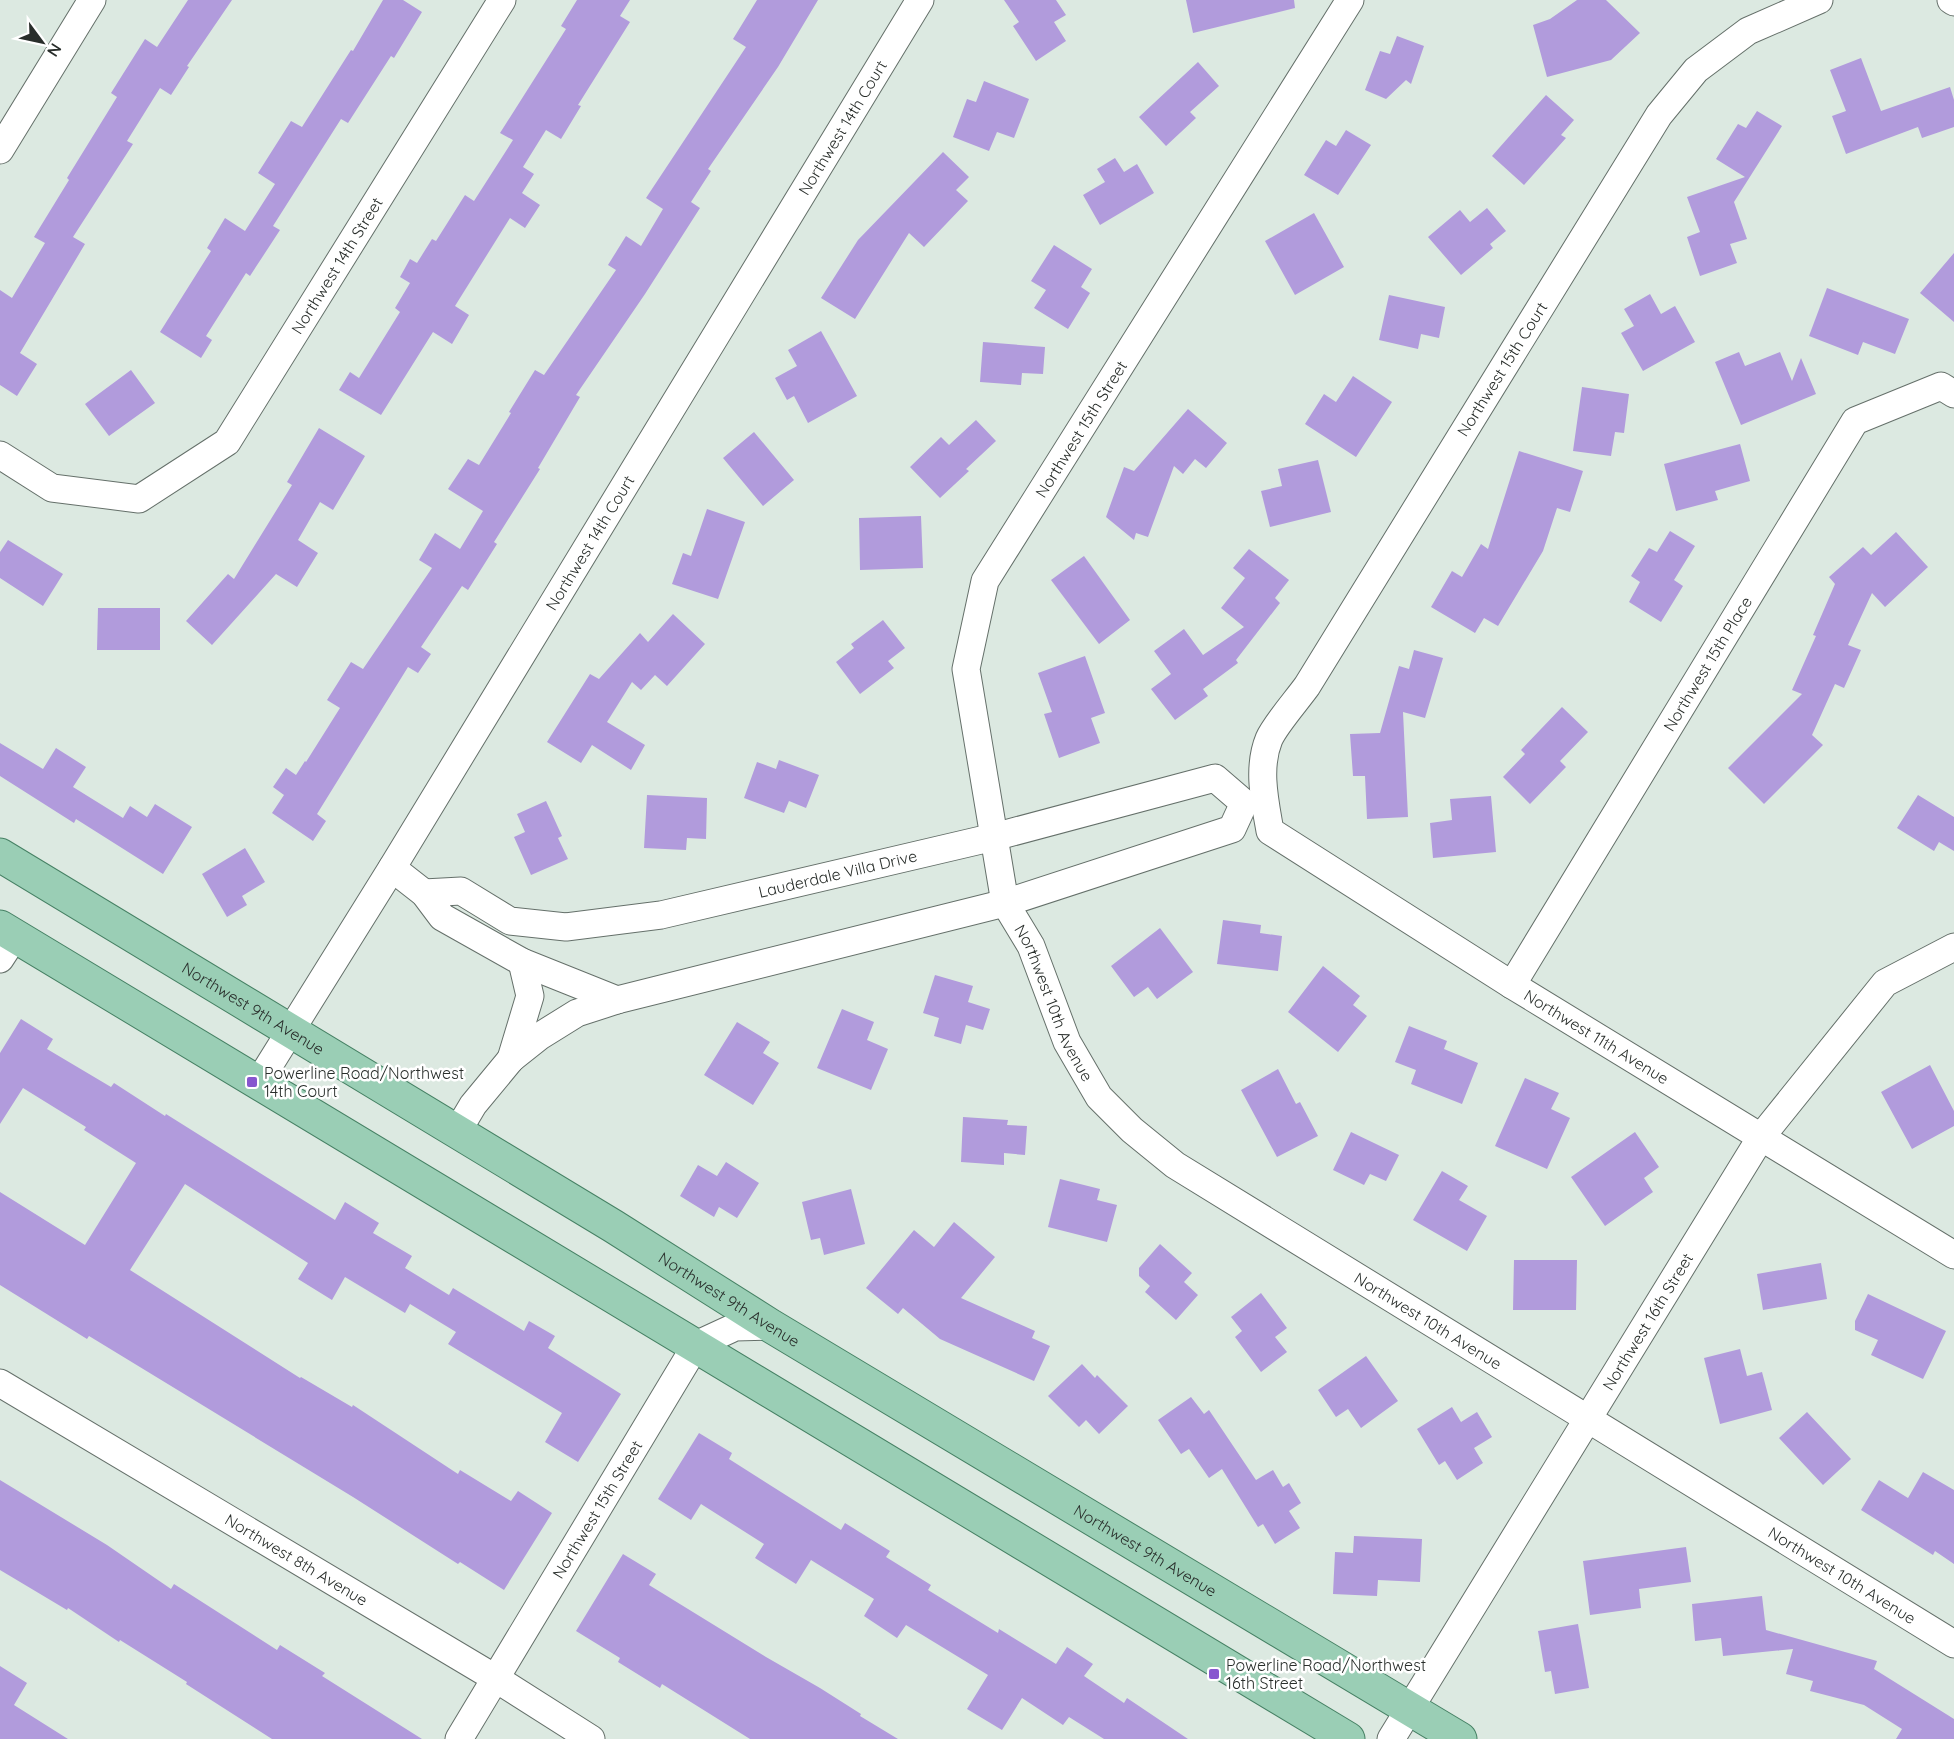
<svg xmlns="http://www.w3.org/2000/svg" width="1954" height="1739" font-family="Quicksand,sans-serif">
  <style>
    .building { fill: #b19bdc }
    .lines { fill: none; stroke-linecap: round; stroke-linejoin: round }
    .minor-casing { stroke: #65706a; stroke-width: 29 }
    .major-casing { stroke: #468164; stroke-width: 35 }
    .minor { stroke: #fff; stroke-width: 27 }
    .major { stroke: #9aceb5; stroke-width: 33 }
    .poi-dot { fill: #8756cf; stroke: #fff; stroke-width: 2 }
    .labels { text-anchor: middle; stroke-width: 5; stroke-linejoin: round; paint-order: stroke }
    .street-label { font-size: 16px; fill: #292e2b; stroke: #fff }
    .poi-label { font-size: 16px; fill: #292e2b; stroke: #fff; text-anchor: start }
  </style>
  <rect width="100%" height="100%" fill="#dce9e1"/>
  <path class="building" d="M 188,0 L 232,0 L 187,66 L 189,67 L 171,95 L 160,88 L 127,141 L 133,144 L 73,237 L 85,244 L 20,353 L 37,364 L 17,396 L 0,385 L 0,290 L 12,298 L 45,243 L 34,237 L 69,180 L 67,178 L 117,97 L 111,93 L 145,39 L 157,47 Z
    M 383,0 L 403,0 L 422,12 L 394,58 L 391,56 L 348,123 L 341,119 L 273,226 L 280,230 L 250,276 L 246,273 L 206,336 L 212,340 L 201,358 L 160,332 L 211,251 L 207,248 L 225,218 L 245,231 L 275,184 L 258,173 L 291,121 L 302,127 L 351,50 L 353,51 Z
    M 577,0 L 630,0 L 620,16 L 630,22 L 578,105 L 581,106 L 561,139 L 546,130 L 523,167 L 534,174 L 522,193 L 540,205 L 525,228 L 510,218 L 455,306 L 469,315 L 452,344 L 433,332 L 381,415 L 339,390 L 350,372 L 359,378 L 400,312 L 395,308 L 410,283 L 400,277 L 410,259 L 417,263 L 432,239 L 436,241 L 465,195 L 474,201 L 513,140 L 500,133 L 566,29 L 561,26 Z
    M 757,0 L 818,0 L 778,67 L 708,169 L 711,171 L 691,202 L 700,208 L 645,294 L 576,395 L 580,397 L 538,468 L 540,469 L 494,542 L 497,544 L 468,590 L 462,586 L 421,647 L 431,654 L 418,673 L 408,667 L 317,814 L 326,821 L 313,841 L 272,813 L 284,795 L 273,787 L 286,768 L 296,775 L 305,761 L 306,762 L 340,708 L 327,700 L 351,662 L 363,669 L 432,568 L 419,560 L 435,533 L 460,549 L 483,511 L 448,489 L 468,459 L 479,465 L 511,413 L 509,412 L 535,370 L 544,375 L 616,270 L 608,265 L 626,236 L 641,246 L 663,209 L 646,198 L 746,47 L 733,39 Z
    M 1004,0 L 1056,0 L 1066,15 L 1054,22 L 1066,41 L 1036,61 L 1013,26 L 1019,22 Z
    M 1186,0 L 1294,0 L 1295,8 L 1193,33 Z
    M 1577,0 L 1606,0 L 1640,33 L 1611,60 L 1547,77 L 1533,25 L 1550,19 Z
    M 1397,36 L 1424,46 L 1411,84 L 1406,80 L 1386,99 L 1365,90 L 1380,51 L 1390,54 Z
    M 1861,58 L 1881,111 L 1950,87 L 1954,100 L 1954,127 L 1922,138 L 1918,127 L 1846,154 L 1832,116 L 1846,111 L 1830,70 Z
    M 1198,62 L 1219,86 L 1190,112 L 1196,118 L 1166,146 L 1139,117 Z
    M 984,81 L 1029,99 L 1014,138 L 997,132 L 989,151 L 953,137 L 967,99 L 976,102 Z
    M 1546,95 L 1574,120 L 1561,135 L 1566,138 L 1524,185 L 1492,156 Z
    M 1757,111 L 1782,126 L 1734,202 L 1747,239 L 1730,244 L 1737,263 L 1700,276 L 1687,237 L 1700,232 L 1687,197 L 1745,177 L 1716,159 L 1738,124 L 1746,128 Z
    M 1346,130 L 1371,145 L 1338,195 L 1304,175 L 1326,140 L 1336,146 Z
    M 943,152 L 969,177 L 956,190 L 968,201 L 924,247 L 909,233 L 855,319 L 821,298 L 858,240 Z
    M 1115,158 L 1124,172 L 1137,164 L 1154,193 L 1100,225 L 1083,195 L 1105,182 L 1097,169 Z
    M 1487,208 L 1506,231 L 1490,244 L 1493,248 L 1461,275 L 1428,237 L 1460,210 L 1470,222 Z
    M 1314,213 L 1344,267 L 1295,295 L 1265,241 Z
    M 1054,245 L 1092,269 L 1081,287 L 1090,293 L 1068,329 L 1034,308 L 1046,290 L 1031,281 Z
    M 1954,253 L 1954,322 L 1920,293 Z
    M 1827,288 L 1909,319 L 1895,354 L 1863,342 L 1858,355 L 1809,336 Z
    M 1650,294 L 1661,314 L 1675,306 L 1695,342 L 1643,371 L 1621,333 L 1634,326 L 1624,309 Z
    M 1389,295 L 1445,307 L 1439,338 L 1421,334 L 1418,349 L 1379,340 Z
    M 821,331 L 857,396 L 808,423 L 794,396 L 787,400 L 775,378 L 797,366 L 788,350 Z
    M 983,342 L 1045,347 L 1043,374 L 1022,373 L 1021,385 L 980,382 Z
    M 1739,352 L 1745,366 L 1780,352 L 1792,381 L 1801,358 L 1816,394 L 1741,425 L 1715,362 Z
    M 131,370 L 155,403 L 109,436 L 85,404 Z
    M 1353,376 L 1392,402 L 1356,457 L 1305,424 L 1324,394 L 1336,402 Z
    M 1582,387 L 1629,394 L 1624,433 L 1615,432 L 1611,456 L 1573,451 Z
    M 1188,409 L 1227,443 L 1206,468 L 1195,459 L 1183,474 L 1174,466 L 1148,537 L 1136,533 L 1134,540 L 1106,517 L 1124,467 L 1134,471 Z
    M 976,420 L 996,441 L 966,469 L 969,471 L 940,498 L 910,467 L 941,437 L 949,445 Z
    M 319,428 L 365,456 L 333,510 L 320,502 L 298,540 L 318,553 L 297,587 L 276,574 L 212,645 L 186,621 L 228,574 L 234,579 L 292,485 L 287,482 Z
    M 754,432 L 794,480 L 763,506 L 723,458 Z
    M 1740,444 L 1750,481 L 1715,491 L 1718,500 L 1676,511 L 1664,464 Z
    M 1519,451 L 1583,471 L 1570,512 L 1557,508 L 1543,551 L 1498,626 L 1484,618 L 1475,633 L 1431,607 L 1452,571 L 1462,577 L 1481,544 L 1488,549 Z
    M 1318,460 L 1331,512 L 1270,527 L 1261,491 L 1282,486 L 1278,469 Z
    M 707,509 L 745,522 L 718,599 L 672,584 L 683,553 L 691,556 Z
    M 921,516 L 923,568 L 860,570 L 859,518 Z
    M 1670,531 L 1695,546 L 1674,580 L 1683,586 L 1661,622 L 1629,602 L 1640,582 L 1631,576 L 1649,548 L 1657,552 Z
    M 1896,532 L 1928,567 L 1885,607 L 1872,593 L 1848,645 L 1861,650 L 1844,688 L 1835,684 L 1812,735 L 1823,745 L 1764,804 L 1728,768 L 1802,694 L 1792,690 L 1816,636 L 1813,635 L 1835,584 L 1829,577 L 1863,547 L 1871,555 Z
    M 8,540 L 63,574 L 43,606 L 0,578 L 0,552 Z
    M 1249,549 L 1289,580 L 1275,598 L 1280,603 L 1236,660 L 1238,663 L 1203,689 L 1208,696 L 1175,720 L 1151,689 L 1171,674 L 1154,651 L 1184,629 L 1203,655 L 1244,627 L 1221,608 L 1245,578 L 1233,568 Z
    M 1084,556 L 1130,620 L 1099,644 L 1051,580 Z
    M 98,608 L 160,608 L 160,650 L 97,650 Z
    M 673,614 L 705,644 L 667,686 L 655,675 L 641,690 L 632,682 L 607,722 L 645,745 L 631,770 L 592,745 L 581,763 L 547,742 L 590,674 L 599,679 L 640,633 L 648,642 Z
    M 883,620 L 905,648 L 888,661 L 894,668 L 860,694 L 836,662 L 854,648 L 851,644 Z
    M 1414,650 L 1443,658 L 1425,718 L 1403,712 L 1408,817 L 1367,819 L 1365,776 L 1353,776 L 1350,734 L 1380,733 L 1399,666 L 1409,669 Z
    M 1085,656 L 1105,713 L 1091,718 L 1100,743 L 1059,758 L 1044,714 L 1052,712 L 1038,673 Z
    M 1562,707 L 1588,732 L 1560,761 L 1566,767 L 1530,804 L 1503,777 L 1525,754 L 1521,750 Z
    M 0,743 L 43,769 L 56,748 L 86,767 L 73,787 L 123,818 L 130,806 L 147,817 L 155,804 L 192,827 L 163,874 L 76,819 L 74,823 L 0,776 Z
    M 779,760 L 819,775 L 806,808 L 789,801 L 784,813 L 744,798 L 757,762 L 776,769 Z
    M 647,795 L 707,798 L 706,839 L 687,838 L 686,850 L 644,848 Z
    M 1918,795 L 1954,817 L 1954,851 L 1939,842 L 1934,851 L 1897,828 Z
    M 1491,796 L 1496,852 L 1433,858 L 1430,823 L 1452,820 L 1450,799 Z
    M 546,801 L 562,836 L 558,838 L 568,859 L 531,875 L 514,837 L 525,832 L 517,814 Z
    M 245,848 L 265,882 L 242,896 L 247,905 L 227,917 L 202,874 Z
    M 1223,920 L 1261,925 L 1260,933 L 1282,936 L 1278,971 L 1217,964 Z
    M 1160,928 L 1193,972 L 1157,999 L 1148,987 L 1134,997 L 1111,966 Z
    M 1323,966 L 1360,996 L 1353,1005 L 1367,1016 L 1338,1052 L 1288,1012 Z
    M 935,975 L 973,986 L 968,1002 L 990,1009 L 983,1030 L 966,1025 L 961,1044 L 934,1036 L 939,1018 L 923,1013 Z
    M 842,1009 L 874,1022 L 867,1040 L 888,1049 L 871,1090 L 817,1068 Z
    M 21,1019 L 53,1039 L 47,1049 L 111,1087 L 114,1083 L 165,1116 L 166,1114 L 335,1220 L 345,1202 L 379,1223 L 373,1233 L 412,1256 L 405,1268 L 449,1295 L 453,1288 L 524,1331 L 529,1321 L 555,1336 L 548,1348 L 621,1394 L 578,1462 L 545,1442 L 562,1413 L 448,1344 L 456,1332 L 410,1304 L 405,1313 L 345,1277 L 332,1300 L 298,1279 L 308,1263 L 185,1184 L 130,1270 L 300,1378 L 301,1377 L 352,1407 L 353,1405 L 458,1474 L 460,1470 L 511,1501 L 518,1491 L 552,1513 L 504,1590 L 460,1562 L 458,1564 L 353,1497 L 89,1336 L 87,1339 L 0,1285 L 0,1192 L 85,1245 L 136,1163 L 84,1130 L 86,1127 L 23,1088 L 0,1124 L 0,1053 Z
    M 737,1022 L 770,1042 L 763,1053 L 779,1063 L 753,1105 L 704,1075 Z
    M 1409,1026 L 1447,1041 L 1444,1049 L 1478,1063 L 1462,1104 L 1411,1084 L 1416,1070 L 1395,1062 Z
    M 1930,1065 L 1954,1111 L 1954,1126 L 1912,1149 L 1881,1092 Z
    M 1278,1069 L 1296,1104 L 1300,1102 L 1318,1136 L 1277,1157 L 1241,1090 Z
    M 1525,1078 L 1559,1093 L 1551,1109 L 1570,1118 L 1547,1169 L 1495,1146 Z
    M 963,1117 L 1008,1120 L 1007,1125 L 1027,1126 L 1025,1155 L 1004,1153 L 1004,1165 L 961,1162 Z
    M 1351,1132 L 1399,1155 L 1386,1181 L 1370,1174 L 1364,1185 L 1333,1170 Z
    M 1635,1132 L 1659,1167 L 1644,1178 L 1653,1192 L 1605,1226 L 1571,1177 Z
    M 726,1162 L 759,1183 L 737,1218 L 719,1207 L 714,1217 L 680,1196 L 698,1165 L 717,1176 Z
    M 1442,1171 L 1468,1186 L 1459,1200 L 1487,1216 L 1467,1251 L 1413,1220 Z
    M 1060,1179 L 1100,1189 L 1097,1200 L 1117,1205 L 1107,1242 L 1048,1227 Z
    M 851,1189 L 865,1244 L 824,1255 L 820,1238 L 811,1240 L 802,1202 Z
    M 954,1222 L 995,1257 L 961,1298 L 1035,1331 L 1032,1338 L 1050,1346 L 1034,1381 L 940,1339 L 903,1308 L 898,1314 L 866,1288 L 914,1230 L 934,1247 Z
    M 1160,1244 L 1192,1273 L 1184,1282 L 1198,1295 L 1176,1320 L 1145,1292 L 1150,1286 L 1139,1276 L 1139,1268 Z
    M 1514,1260 L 1577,1260 L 1576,1310 L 1513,1310 Z
    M 1821,1263 L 1827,1299 L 1763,1310 L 1757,1274 Z
    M 1261,1293 L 1287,1328 L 1275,1337 L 1287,1352 L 1261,1372 L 1235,1337 L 1242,1331 L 1231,1317 Z
    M 1868,1294 L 1946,1331 L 1923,1379 L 1871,1355 L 1878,1340 L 1855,1330 L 1855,1321 Z
    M 1740,1349 L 1747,1376 L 1762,1372 L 1772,1410 L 1720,1424 L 1704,1358 Z
    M 1366,1356 L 1398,1401 L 1361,1428 L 1348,1409 L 1336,1417 L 1318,1390 Z
    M 1082,1364 L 1095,1378 L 1097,1375 L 1128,1406 L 1099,1434 L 1086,1420 L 1079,1427 L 1048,1396 Z
    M 1191,1397 L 1204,1414 L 1209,1410 L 1256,1480 L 1273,1470 L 1283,1487 L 1289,1483 L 1301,1503 L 1289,1511 L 1300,1528 L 1275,1544 L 1263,1524 L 1258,1527 L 1222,1469 L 1209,1478 L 1189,1449 L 1181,1454 L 1158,1420 Z
    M 1452,1407 L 1461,1422 L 1477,1412 L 1492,1437 L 1474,1448 L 1483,1463 L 1457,1480 L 1445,1461 L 1439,1465 L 1417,1429 Z
    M 1807,1412 L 1851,1459 L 1823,1485 L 1779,1438 Z
    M 699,1433 L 732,1453 L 729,1459 L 841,1530 L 845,1523 L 890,1551 L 886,1557 L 931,1585 L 928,1590 L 998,1633 L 999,1629 L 1056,1664 L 1067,1647 L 1093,1664 L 1084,1676 L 1124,1703 L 1127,1698 L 1188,1739 L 1104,1739 L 1069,1717 L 1063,1725 L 1022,1698 L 1002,1730 L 967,1709 L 988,1675 L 906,1625 L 897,1638 L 864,1616 L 874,1599 L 811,1560 L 796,1584 L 755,1558 L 764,1544 L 701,1504 L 691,1520 L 658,1499 Z
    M 1923,1472 L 1954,1490 L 1954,1564 L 1935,1551 L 1933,1555 L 1861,1510 L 1879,1480 L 1908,1498 Z
    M 0,1480 L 107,1545 L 171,1589 L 174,1584 L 277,1650 L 280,1645 L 325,1673 L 322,1676 L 422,1739 L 272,1739 L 186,1684 L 187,1682 L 120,1640 L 119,1642 L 68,1608 L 67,1610 L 0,1570 Z
    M 1354,1536 L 1422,1539 L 1420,1582 L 1378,1580 L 1377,1596 L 1333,1594 L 1335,1552 L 1353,1553 Z
    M 1686,1547 L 1691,1582 L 1639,1589 L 1641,1608 L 1590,1615 L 1583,1561 Z
    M 623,1554 L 656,1574 L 649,1585 L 766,1657 L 820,1688 L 861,1714 L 860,1716 L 898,1739 L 750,1739 L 662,1684 L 660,1688 L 618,1662 L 620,1658 L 576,1631 Z
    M 1762,1596 L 1766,1630 L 1877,1661 L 1874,1669 L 1954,1719 L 1954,1739 L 1896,1739 L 1902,1729 L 1864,1705 L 1810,1691 L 1813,1681 L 1786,1674 L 1793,1649 L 1723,1656 L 1721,1638 L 1695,1641 L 1692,1604 Z
    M 1578,1624 L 1589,1688 L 1555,1694 L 1551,1671 L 1545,1672 L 1538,1631 Z
    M 0,1666 L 27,1683 L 14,1705 L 68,1739 L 0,1739 Z"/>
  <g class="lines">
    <g class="minor-casing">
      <g id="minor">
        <path id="s1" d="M 1350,0 L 985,581 L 966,669 L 1005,903 L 1031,946 L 1067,1042 L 1099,1097 L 1132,1130 L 1175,1165 L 1954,1644"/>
        <path id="s2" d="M 1819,0 L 1748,31 L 1696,70 L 1659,115 L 1307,686 C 1297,700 1275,725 1269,739 C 1257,768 1265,802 1270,831 L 1512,985 L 1954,1255"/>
        <path d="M 1951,0 L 1954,2"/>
        <path d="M 0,150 L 92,0"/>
        <path id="s3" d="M 0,455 L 52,488 L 139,499 L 227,442 L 502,0"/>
        <path d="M 392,868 L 424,893 L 442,917 L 522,962 L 617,1000"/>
        <path id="s4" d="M 424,893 L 461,891 L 510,921 L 566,927 L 661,915 L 994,837 L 1215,778 L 1244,803 L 1232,829 L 1005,903 L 617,1000 L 577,1013 L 540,1036 L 511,1059 L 473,1105 L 457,1132"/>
        <path d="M 0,959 L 15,936"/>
        <path id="s5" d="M 1512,985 L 1855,421 L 1941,386 L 1954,394"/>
        <path d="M 511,1059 L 530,996 L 522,962"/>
        <path id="s6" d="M 258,1083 L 392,868 L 920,0"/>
        <path id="s7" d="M 0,1383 L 495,1678 L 591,1739"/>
        <path id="s8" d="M 459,1739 L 696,1345 L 735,1327 L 771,1326"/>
        <path id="s9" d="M 1391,1739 L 1761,1137 L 1885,983 L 1954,947"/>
      </g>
    </g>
    <g class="major-casing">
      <g id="major">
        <path id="s10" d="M 0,855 L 613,1226 L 771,1326 L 1460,1739"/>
        <path d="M 0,927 L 1348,1739"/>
      </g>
    </g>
    <use href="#minor" class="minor"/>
    <use href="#major" class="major"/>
  </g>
  <g class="poi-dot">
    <rect x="246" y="1076" width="12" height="12" rx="3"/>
    <rect x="1208" y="1668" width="12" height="12" rx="3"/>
  </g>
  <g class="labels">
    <g class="street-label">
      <text dy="6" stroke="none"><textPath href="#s6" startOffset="1120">Northwest 14th Court</textPath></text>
      <text dy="6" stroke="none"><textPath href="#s3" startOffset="462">Northwest 14th Street</textPath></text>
      <text transform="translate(1502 369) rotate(-58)" y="6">Northwest 15th Court</text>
      <text transform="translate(1081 429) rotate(-58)" y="6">Northwest 15th Street</text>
      <text dy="6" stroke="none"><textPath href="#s6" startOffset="634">Northwest 14th Court</textPath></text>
      <text dy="6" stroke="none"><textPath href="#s5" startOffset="376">Northwest 15th Place</textPath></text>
      <text dy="6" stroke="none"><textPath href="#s4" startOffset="428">Lauderdale Villa Drive</textPath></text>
      <text dy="6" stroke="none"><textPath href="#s1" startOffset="1125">Northwest 10th Avenue</textPath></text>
      <text dy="6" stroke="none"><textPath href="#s10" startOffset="296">Northwest 9th Avenue</textPath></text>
      <text dy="6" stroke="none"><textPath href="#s2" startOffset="1416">Northwest 11th Avenue</textPath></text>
      <text dy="6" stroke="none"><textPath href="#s10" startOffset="854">Northwest 9th Avenue</textPath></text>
      <text dy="6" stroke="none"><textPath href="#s1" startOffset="1629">Northwest 10th Avenue</textPath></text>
      <text dy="6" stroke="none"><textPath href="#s9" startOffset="490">Northwest 16th Street</textPath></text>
      <text dy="6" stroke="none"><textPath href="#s8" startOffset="268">Northwest 15th Street</textPath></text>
      <text dy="6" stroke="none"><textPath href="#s10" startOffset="1340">Northwest 9th Avenue</textPath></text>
      <text dy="6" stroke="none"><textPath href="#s7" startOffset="345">Northwest 8th Avenue</textPath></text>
      <text dy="6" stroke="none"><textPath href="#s1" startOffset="2115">Northwest 10th Avenue</textPath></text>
    </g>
    <g class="poi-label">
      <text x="264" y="1079">Powerline Road/Northwest<tspan x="264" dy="18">14th Court</tspan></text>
      <text x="1226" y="1671">Powerline Road/Northwest<tspan x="1226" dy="18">16th Street</tspan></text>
    </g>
  </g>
  <g transform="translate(42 42) rotate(123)" stroke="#ffffff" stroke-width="4.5" paint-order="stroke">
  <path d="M0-4.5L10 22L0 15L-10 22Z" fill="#292e2b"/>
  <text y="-9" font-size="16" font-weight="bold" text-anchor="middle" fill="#292e2b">N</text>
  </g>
</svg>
